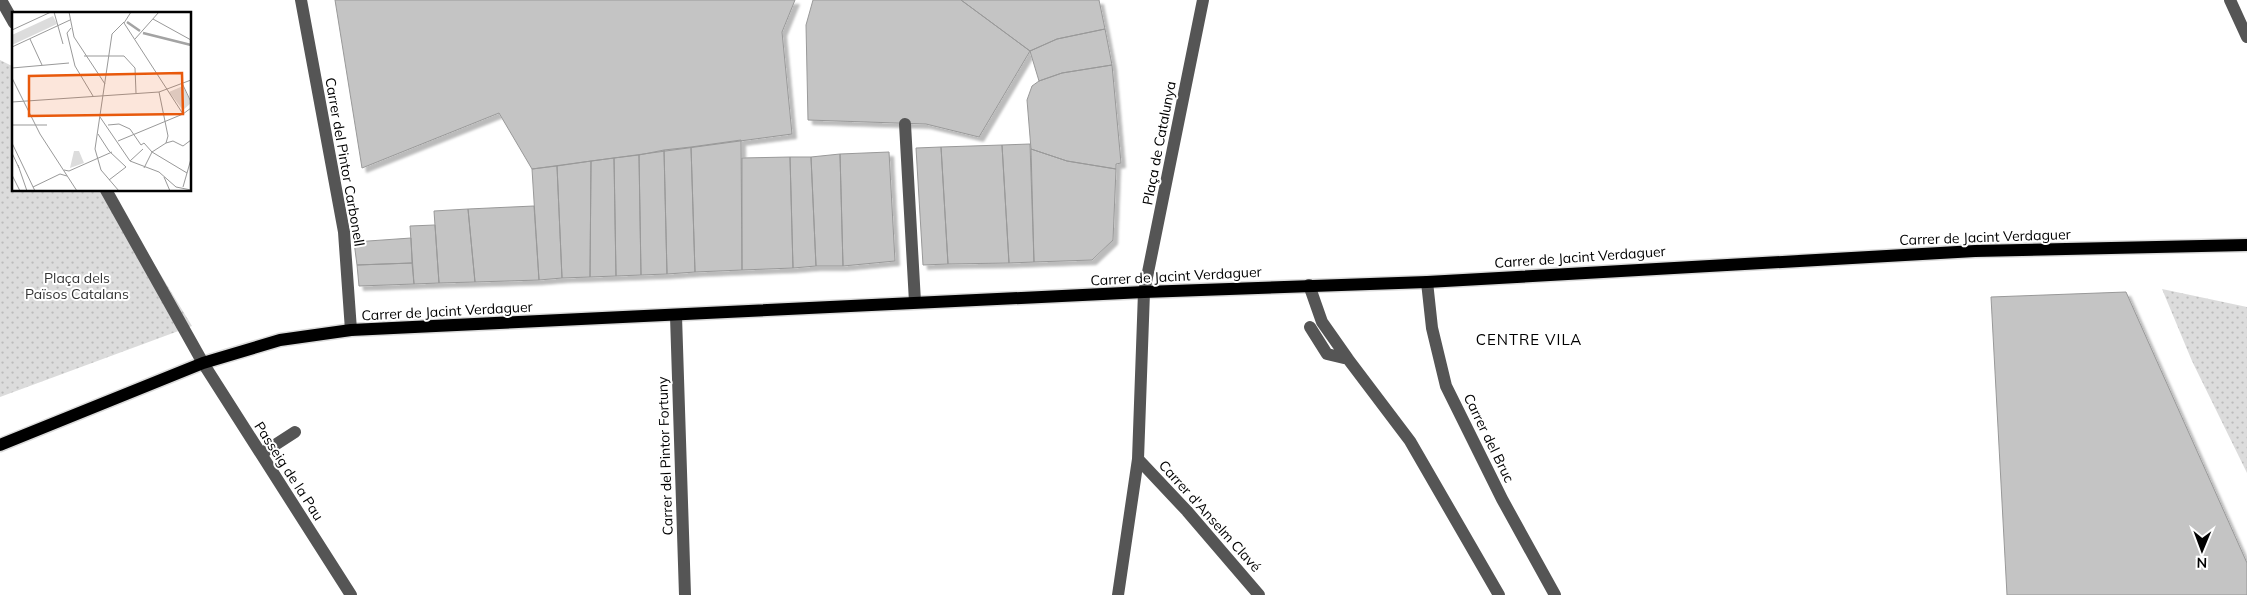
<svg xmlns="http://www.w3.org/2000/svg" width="2247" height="595" font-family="Mulish,sans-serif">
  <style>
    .park { fill: url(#park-dots) }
    .building { fill: #c4c4c4; stroke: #999; filter: url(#shadow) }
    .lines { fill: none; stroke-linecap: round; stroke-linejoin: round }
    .major-casing { stroke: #dbdbdb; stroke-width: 15 }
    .minor { stroke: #555; stroke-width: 12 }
    .major { stroke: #000; stroke-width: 12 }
    .labels { text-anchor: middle; stroke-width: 4; stroke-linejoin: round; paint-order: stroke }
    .street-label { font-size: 14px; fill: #000; stroke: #fff }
    .park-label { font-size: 14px; fill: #333; stroke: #fff }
    .neighbourhood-label { font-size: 15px; letter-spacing: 1px; fill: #000; stroke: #fff }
    .inset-river { fill: none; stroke: #a3a3a3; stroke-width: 2.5 }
    .inset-road { fill: none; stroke: #999; stroke-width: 1 }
    .view { fill: #e8590c; fill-opacity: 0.15; stroke: #e8590c; stroke-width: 2.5 }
    .inset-edge { fill: none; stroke: #000; stroke-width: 2.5 }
  </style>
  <defs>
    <pattern id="park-dots" width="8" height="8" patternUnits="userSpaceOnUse" patternTransform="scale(1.25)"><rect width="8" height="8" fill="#dcdcdc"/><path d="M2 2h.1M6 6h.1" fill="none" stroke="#bbb" stroke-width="1.8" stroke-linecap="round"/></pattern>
    <filter id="shadow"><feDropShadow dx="4.5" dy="4.5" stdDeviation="1" flood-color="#0004"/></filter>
  </defs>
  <rect width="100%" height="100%" fill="#fff"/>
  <path class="park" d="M 0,60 L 14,67 L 14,190 L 109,190 L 192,326 L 0,397 Z
    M 2162,289 L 2247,307 L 2247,473 L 2192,361 Z"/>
  <path class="building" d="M 335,0 L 795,0 L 782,32 L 792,134 L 532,169 L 499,113 L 362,168 Z
    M 813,0 L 961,0 L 1030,51 L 979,137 L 926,124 L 808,120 L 806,25 Z
    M 961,0 L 1099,0 L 1105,29 L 1057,39 L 1030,51 Z
    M 1105,29 L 1112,65 L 1062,73 L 1039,81 L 1030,51 L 1057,39 Z
    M 1112,65 L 1121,163 L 1116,164 L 1116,169 L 1067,161 L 1031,149 L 1027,100 L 1032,86 L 1039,81 L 1062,73 Z
    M 741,140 L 742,270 L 695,272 L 691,147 Z
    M 1030,144 L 1034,262 L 1009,263 L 1002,145 Z
    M 1002,145 L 1009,263 L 948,264 L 941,147 Z
    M 691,147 L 695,272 L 667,274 L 664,150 Z
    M 941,147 L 948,264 L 923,265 L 916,148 Z
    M 1031,149 L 1067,161 L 1116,169 L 1113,240 L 1092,260 L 1034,262 Z
    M 664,150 L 667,274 L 641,275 L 639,155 Z
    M 889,152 L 895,261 L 843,266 L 840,154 Z
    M 840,154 L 843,266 L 816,266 L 811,157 Z
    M 639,155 L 641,275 L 616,276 L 614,158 Z
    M 790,157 L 811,157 L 816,266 L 793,268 Z
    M 790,157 L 793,268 L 742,270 L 742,158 Z
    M 614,158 L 616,276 L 590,277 L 591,161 Z
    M 591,161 L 590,277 L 562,278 L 557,166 Z
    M 557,166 L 562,278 L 539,280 L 532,169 Z
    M 534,206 L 539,280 L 475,282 L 468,209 Z
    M 468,209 L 475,282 L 439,283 L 434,211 Z
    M 435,225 L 439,283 L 414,284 L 410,226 Z
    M 411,238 L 412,263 L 357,265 L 354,242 Z
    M 412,263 L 414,284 L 359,286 L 357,265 Z
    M 2126,292 L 2247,563 L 2247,595 L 2007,595 L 1991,297 Z"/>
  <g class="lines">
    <g class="major-casing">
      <path id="major" d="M 0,445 L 203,363 L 280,340 L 351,330 L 1144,292 L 1427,282 L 1975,251 L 2247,245"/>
    </g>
    <path class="minor" d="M 1,0 L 14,23
      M 301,0 L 344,232 L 351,330
      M 2230,0 L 2247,37
      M 905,124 L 915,302
      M 106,190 L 203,363 L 351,595
      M 1427,282 L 1432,328 L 1446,386 L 1502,499 L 1555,595
      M 1309,285 L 1322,322 L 1348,359 L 1410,441 L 1499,595
      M 676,316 L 685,595
      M 1310,327 L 1327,354 L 1348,359
      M 261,454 L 295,432
      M 1138,459 L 1187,511 L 1259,595
      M 1118,595 L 1138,459 L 1144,292 L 1203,0"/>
    <use href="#major" class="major"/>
  </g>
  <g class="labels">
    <g class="street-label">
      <text transform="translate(1159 143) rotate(-79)" y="5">Plaça de Catalunya</text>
      <text transform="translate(345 162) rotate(80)" y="5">Carrer del Pintor Carbonell</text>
      <text transform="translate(1985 237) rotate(-2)" y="5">Carrer de Jacint Verdaguer</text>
      <text transform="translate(1580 257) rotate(-4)" y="5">Carrer de Jacint Verdaguer</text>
      <text transform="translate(1176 276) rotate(-3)" y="5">Carrer de Jacint Verdaguer</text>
      <text transform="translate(447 311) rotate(-3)" y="5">Carrer de Jacint Verdaguer</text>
      <text transform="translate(1489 438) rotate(64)" y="5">Carrer del Bruc</text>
      <text transform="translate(665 456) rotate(-92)" y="5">Carrer del Pintor Fortuny</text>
      <text transform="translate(289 471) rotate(57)" y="5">Passeig de la Pau</text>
      <text transform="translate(1210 516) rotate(48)" y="5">Carrer d'Anselm Clavé</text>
    </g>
    <g class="park-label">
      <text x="77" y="283">Plaça dels<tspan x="77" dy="16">Països Catalans</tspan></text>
    </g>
    <g class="neighbourhood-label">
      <text x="1529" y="345">CENTRE VILA</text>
    </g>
  </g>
  <g transform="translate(12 12)">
    <rect width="179" height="179" fill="#fff"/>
    <path d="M 41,4 L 45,12 L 0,33 L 0,23 ZM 171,74 L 179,91 L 171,98 L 157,80 ZM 62,139 L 67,139 L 72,151 L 58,156 Z" fill="#dcdcdc"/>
    <path class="inset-river" d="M 115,10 L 128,19M 131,21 L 179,33"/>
    <path class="inset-road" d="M 42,0 L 51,32M 57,0 L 62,25 L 93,72M 119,0 L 112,11 L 171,102 L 179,96M 141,7 L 179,28M 59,16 L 55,21 L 63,54 L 81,84M 0,18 L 39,0M 18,27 L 30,53M 123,27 L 147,0M 0,35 L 58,8M 72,44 L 112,44 L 123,56 L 124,81M 0,56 L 57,51M 0,66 L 28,122 L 65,179M 170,71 L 179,90M 147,80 L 156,124 L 154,131M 0,90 L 147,80 L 179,68M 88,105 L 118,149 L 147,160 L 164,175 L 179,178M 0,113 L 35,113M 96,113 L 107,112 L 118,117 L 129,133 L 132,131 L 140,140 L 175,161M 86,122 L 97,139 L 114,155 L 97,168M 106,129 L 171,102M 0,131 L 23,179M 0,141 L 7,156M 118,149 L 131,137M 6,153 L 15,179M 132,156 L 140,140 L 154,131 L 161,129 L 171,134 L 179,128M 52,158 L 57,159 L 100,140M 0,163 L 8,179M 152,165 L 158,179M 21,175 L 48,162 L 55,164M 171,175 L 179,147M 107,179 L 89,158 L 83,137 L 100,22 L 112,10"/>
    <path class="view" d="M 170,61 L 171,102 L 17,104 L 17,64 Z"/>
    <rect width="179" height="179" class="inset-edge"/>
  </g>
  <g transform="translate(2202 550) rotate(181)" stroke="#ffffff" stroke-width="4" paint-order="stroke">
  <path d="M0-4L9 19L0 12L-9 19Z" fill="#000000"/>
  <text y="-8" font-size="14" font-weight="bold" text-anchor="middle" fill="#000000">N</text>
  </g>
</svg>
